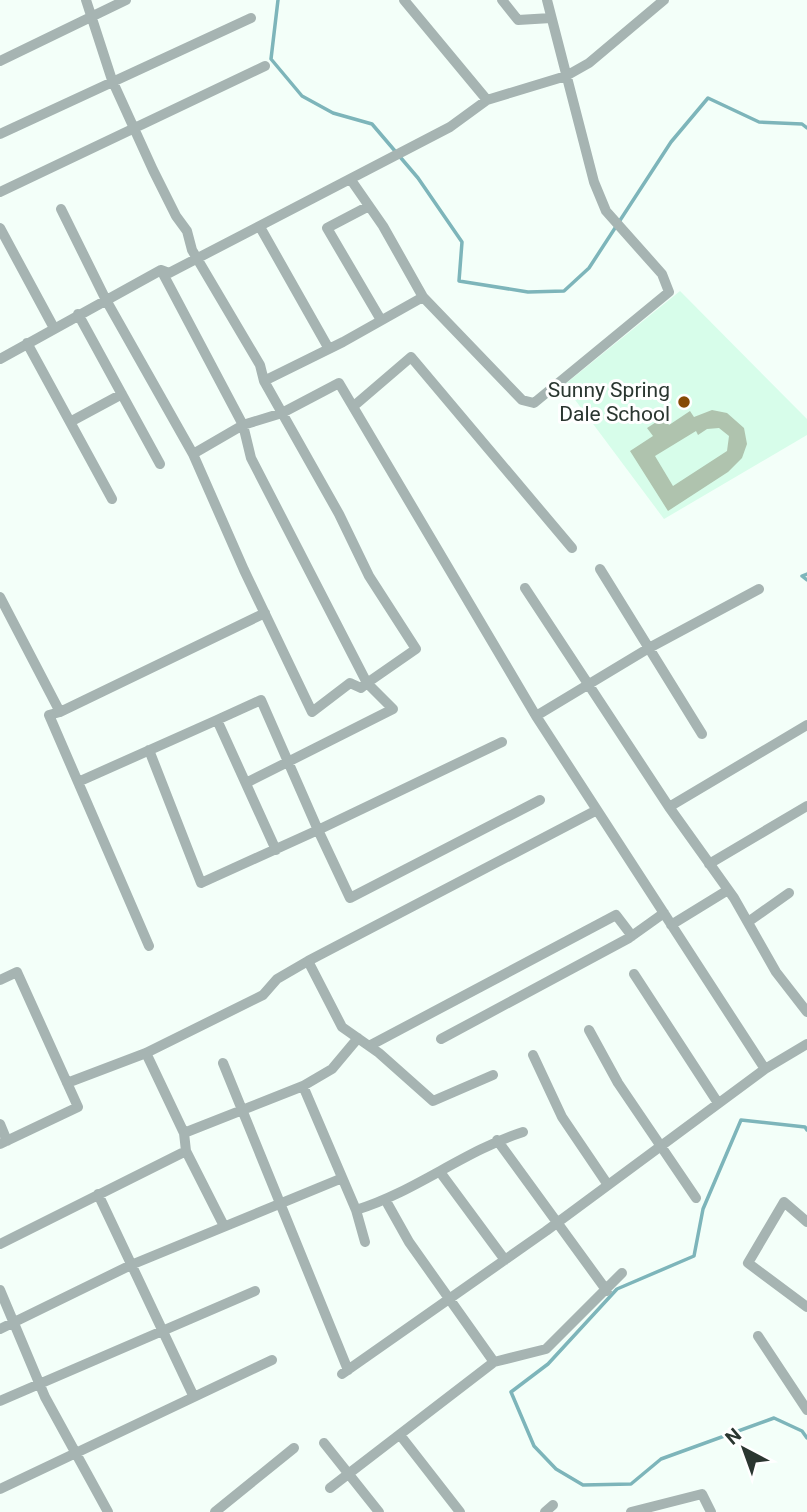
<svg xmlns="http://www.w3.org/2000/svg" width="807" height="1512" font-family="Roboto,sans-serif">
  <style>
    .built { fill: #d7fdea }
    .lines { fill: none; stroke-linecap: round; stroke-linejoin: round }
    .stream { stroke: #7db5ba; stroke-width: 3.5 }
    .building { fill: #afc3ae; fill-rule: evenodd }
    .street { stroke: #a6b4b2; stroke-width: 10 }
    .poi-dot { fill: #864a05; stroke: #fff; stroke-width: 2.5 }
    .labels { text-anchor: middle; stroke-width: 6; stroke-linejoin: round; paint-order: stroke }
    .poi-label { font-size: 21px; fill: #2a3630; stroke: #fff; text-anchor: end }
  </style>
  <rect width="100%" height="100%" fill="#f3fff9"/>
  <path class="built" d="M 680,291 L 807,419 L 807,435 L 664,519 L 564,385 Z"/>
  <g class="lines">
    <path class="stream" d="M 278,0 L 271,59 L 302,96 L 333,113 L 372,124 L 418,178 L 462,242 L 459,281 L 528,292 L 564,291 L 589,268 L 671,142 L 708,98 L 759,122 L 802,124 L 807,128
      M 807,574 L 802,576 L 807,580
      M 807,1130 L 805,1127 L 741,1120 L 703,1209 L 694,1256 L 617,1289 L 548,1364 L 511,1392 L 534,1446 L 556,1469 L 583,1485 L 631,1484 L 661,1459 L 774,1418 L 802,1431 L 807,1438"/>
  </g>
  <path class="building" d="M 712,410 L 727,413 L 744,428 L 747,444 L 742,458 L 728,472 L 668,511 L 630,451 L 653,436 L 647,428 L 664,417 L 669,425 L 690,411 L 694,417 ZM 719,428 L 729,436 L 727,451 L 673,486 L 655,456 L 696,431 L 698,435 L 707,429 Z"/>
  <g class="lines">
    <path class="street" d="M 86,0 L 112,80 L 153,170 L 176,216 L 187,231 L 192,250 L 260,365 L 264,381 L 343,342 L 423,297
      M 404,0 L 487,100
      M 502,0 L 518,20 L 551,18
      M 0,61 L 126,0
      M 0,134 L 251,18
      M 351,180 L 383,226 L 423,297 L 522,400 L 534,403 L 669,292 L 662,274 L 606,211 L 594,182 L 547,0
      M 0,192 L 265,66
      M 369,206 L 327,228 L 381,320
      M 61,209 L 106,300 L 193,454 L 243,425 L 282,413 L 339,383 L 536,716 L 765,1069 L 807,1044
      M 260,227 L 329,349
      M 0,228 L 54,328
      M 161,270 L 243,425 L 251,458 L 367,683 L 416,649 L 369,576 L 339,514 L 264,381
      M 78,314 L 160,464
      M 27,343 L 112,499
      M 0,359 L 161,270 L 169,273 L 450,127 L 487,100 L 566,76 L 589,63 L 664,0
      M 355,405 L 411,357 L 572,548
      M 70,422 L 122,394
      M 193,454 L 244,570 L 312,712 L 350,683 L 361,688 L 367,683 L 393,709 L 246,783
      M 600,569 L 702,734
      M 525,588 L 669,807 L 734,898 L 776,972 L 807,1012
      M 0,597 L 60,712 L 265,613
      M 60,712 L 49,715 L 149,946
      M 536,716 L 649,648 L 759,589
      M 217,720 L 261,700 L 318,830 L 502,742
      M 149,750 L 201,883 L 318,830 L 350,898 L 540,800
      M 78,782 L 217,720 L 276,850
      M 669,807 L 807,725
      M 709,864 L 807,806
      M 748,922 L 789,893
      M 671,925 L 728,890
      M 308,961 L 342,1027 L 379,1053 L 433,1101 L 493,1075
      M 634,974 L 718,1103
      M 0,980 L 17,972 L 78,1107 L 0,1144
      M 589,1030 L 618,1083 L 696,1198
      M 441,1039 L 629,938 L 664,913
      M 369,1046 L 616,915 L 632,936
      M 146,1053 L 184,1133 L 186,1151 L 224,1226
      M 533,1055 L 562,1117 L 608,1185
      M 223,1063 L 348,1370
      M 67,1083 L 146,1053 L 263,995 L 277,979 L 308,961 L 597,810
      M 303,1086 L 356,1210 L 365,1242
      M 0,1124 L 7,1141
      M 184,1133 L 303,1086 L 332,1069 L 358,1038
      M 497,1140 L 607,1291
      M 440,1172 L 505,1260
      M 98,1194 L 193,1395
      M 386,1201 L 409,1242 L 494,1362
      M 356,1210 C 415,1192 464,1151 523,1132
      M 807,1222 L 784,1202 L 748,1263 L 807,1307
      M 0,1244 L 186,1151
      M 0,1290 L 45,1397 L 108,1512
      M 0,1329 L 131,1265 L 340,1179
      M 758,1336 L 807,1410
      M 342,1374 L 546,1231 L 765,1069
      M 0,1401 L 255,1291
      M 400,1435 L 460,1512
      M 324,1443 L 379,1512
      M 330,1488 L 494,1362 L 546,1349 L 622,1273
      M 0,1489 L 272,1360
      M 215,1512 L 294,1448
      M 545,1512 L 553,1505
      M 631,1512 L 702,1494 L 711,1512"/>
  </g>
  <circle class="poi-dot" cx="684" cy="402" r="7"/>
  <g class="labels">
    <g class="poi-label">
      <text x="670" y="397">Sunny Spring<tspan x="670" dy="24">Dale School</tspan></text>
    </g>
  </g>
  <g transform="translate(744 1449) rotate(319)" stroke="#ffffff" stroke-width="5" paint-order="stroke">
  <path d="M0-5L12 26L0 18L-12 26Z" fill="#2a3630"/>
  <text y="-10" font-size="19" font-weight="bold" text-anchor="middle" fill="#2a3630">N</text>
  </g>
</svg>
